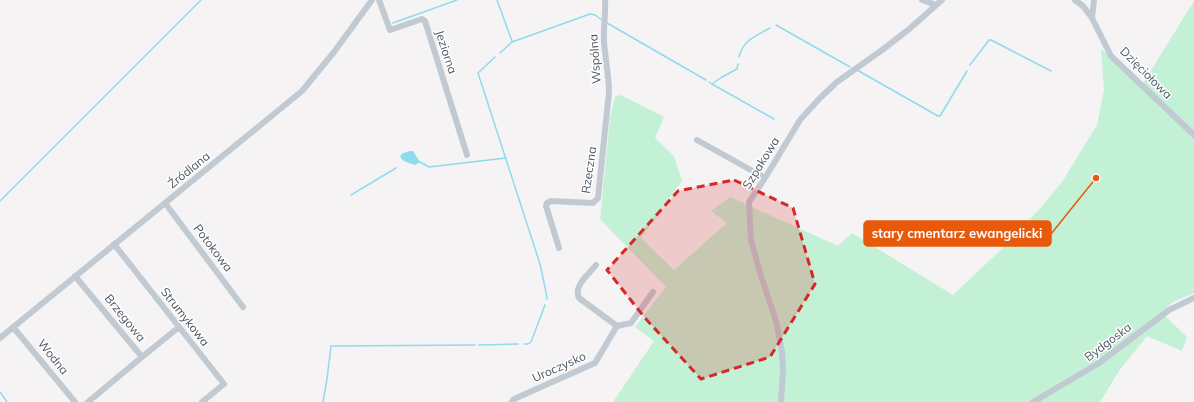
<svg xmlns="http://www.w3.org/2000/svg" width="1194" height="402" font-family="Mulish,sans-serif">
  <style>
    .green { fill: #c3f1d5 }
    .water { fill: #90daee }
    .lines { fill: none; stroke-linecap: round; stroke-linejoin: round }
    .stream { stroke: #90daee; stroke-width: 1.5 }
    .minor { stroke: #c1cad2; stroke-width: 6 }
    .marked { fill: #d62828; fill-opacity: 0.2; stroke: #d62828; stroke-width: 3; stroke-dasharray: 8 5; stroke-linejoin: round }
    .labels { text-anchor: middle; stroke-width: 3; stroke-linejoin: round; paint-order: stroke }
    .street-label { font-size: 12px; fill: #4a5661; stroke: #fff }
    .leader { fill: none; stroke: #e8590c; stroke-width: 1.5 }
    .callout-dot { fill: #e8590c; stroke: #fff; stroke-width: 1.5 }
    .callout { fill: #e8590c; stroke: #e8590c; stroke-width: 1.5 }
    .callout-label { font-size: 13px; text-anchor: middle; font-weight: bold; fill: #fff }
  </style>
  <rect width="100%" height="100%" fill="#f5f3f3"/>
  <path class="green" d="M 1194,1 L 1194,293 L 1173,302 L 1161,312 L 1187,337 L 1182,351 L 1147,336 L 1119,371 L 1100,402 L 613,402 L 654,341 L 635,327 L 666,287 L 600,219 L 610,118 L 615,97 L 621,95 L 664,117 L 655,138 L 674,156 L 682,181 L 641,238 L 674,270 L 727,223 L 711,211 L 730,197 L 838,246 L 852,233 L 953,295 L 1007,244 L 1043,205 L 1062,182 L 1084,146 L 1097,125 L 1104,90 L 1101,49 L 1142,85 Z"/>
  <path class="water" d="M 410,151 L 413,151 L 420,162 L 415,165 C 409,163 402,162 400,156 L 403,153 Z"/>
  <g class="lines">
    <path class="stream" d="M 497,0 L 512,41
      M 393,23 L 457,0
      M 607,23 L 706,80
      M 776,25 L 850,67
      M 500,53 L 512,42 L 590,14 L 595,15 L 602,20
      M 495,57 L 478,73 L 540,264 L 546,292 L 547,299
      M 739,57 C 743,40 756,36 770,28
      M 970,65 L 989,40 L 991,40 L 1051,71
      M 857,70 L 938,116 L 940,116 L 967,71
      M 709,82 L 712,84 L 722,77 L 737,69 L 738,64
      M 712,84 L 774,119
      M 420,162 L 429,167 L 506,158
      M 351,195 L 396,168
      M 0,201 L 201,0
      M 524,344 L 528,344 L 531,342 L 545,305
      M 479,345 L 518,344
      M 0,392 L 7,402
      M 323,402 L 327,379 L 331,346 L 475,345"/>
    <path class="minor" d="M 379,0 L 390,30 L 422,19 L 425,21 L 467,155
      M 922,0 L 936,5
      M 1075,0 L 1083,6 L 1092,18 L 1111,56 L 1194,135
      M 1092,18 L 1094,0
      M 697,140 L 765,178
      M 165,203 L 243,307
      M 114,244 L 224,384 L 202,402
      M 559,248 L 546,206 L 547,203 L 551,201 L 593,203 L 598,198 L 609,92 C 609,75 605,58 604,41 C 603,28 606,14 605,0
      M 596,265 C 589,274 573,286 579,298 L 617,326
      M 75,276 L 142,357 L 179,327
      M 13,327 L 75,402
      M 0,338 L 302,91 L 334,52 L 372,0
      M 88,402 L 142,357
      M 512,402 L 514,399 L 595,363 L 617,326 L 631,323 L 653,292
      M 781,402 L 783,371 L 782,352 L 776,321 L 761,276 L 751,240 L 749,202 L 765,178 L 800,120 L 819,99 L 837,82 L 882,50 L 908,30 L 942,0
      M 1033,402 L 1099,363 L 1169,310 L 1194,298"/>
  </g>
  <path class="marked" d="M 734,180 L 793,208 L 815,284 L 770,357 L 701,379 L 645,318 L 607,270 L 678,191 Z"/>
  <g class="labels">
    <g class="street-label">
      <text transform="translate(446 52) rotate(72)" y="4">Jeziorna</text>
      <text transform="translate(595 59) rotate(-94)" y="4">Wspólna</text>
      <text transform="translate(1146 73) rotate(45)" y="4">Dzięciołowa</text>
      <text transform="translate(761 163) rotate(-58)" y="4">Szpakowa</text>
      <text transform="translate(189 170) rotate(-39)" y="4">Źródlana</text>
      <text transform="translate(589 170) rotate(-82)" y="4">Rzeczna</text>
      <text transform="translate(213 248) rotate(53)" y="4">Potokowa</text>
      <text transform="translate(185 317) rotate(52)" y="4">Strumykowa</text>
      <text transform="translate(125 318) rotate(51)" y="4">Brzegowa</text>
      <text transform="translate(1108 342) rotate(-37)" y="4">Bydgoska</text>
      <text transform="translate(53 357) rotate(51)" y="4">Wodna</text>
      <text transform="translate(559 367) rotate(-24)" y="4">Uroczysko</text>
    </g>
  </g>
  <path class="leader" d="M1096 178L1051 234"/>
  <circle class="callout-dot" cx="1096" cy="178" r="4"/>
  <rect class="callout" x="864" y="221" width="187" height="25" rx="4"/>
  <g class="callout-label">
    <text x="957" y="238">stary cmentarz ewangelicki</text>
  </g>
</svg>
